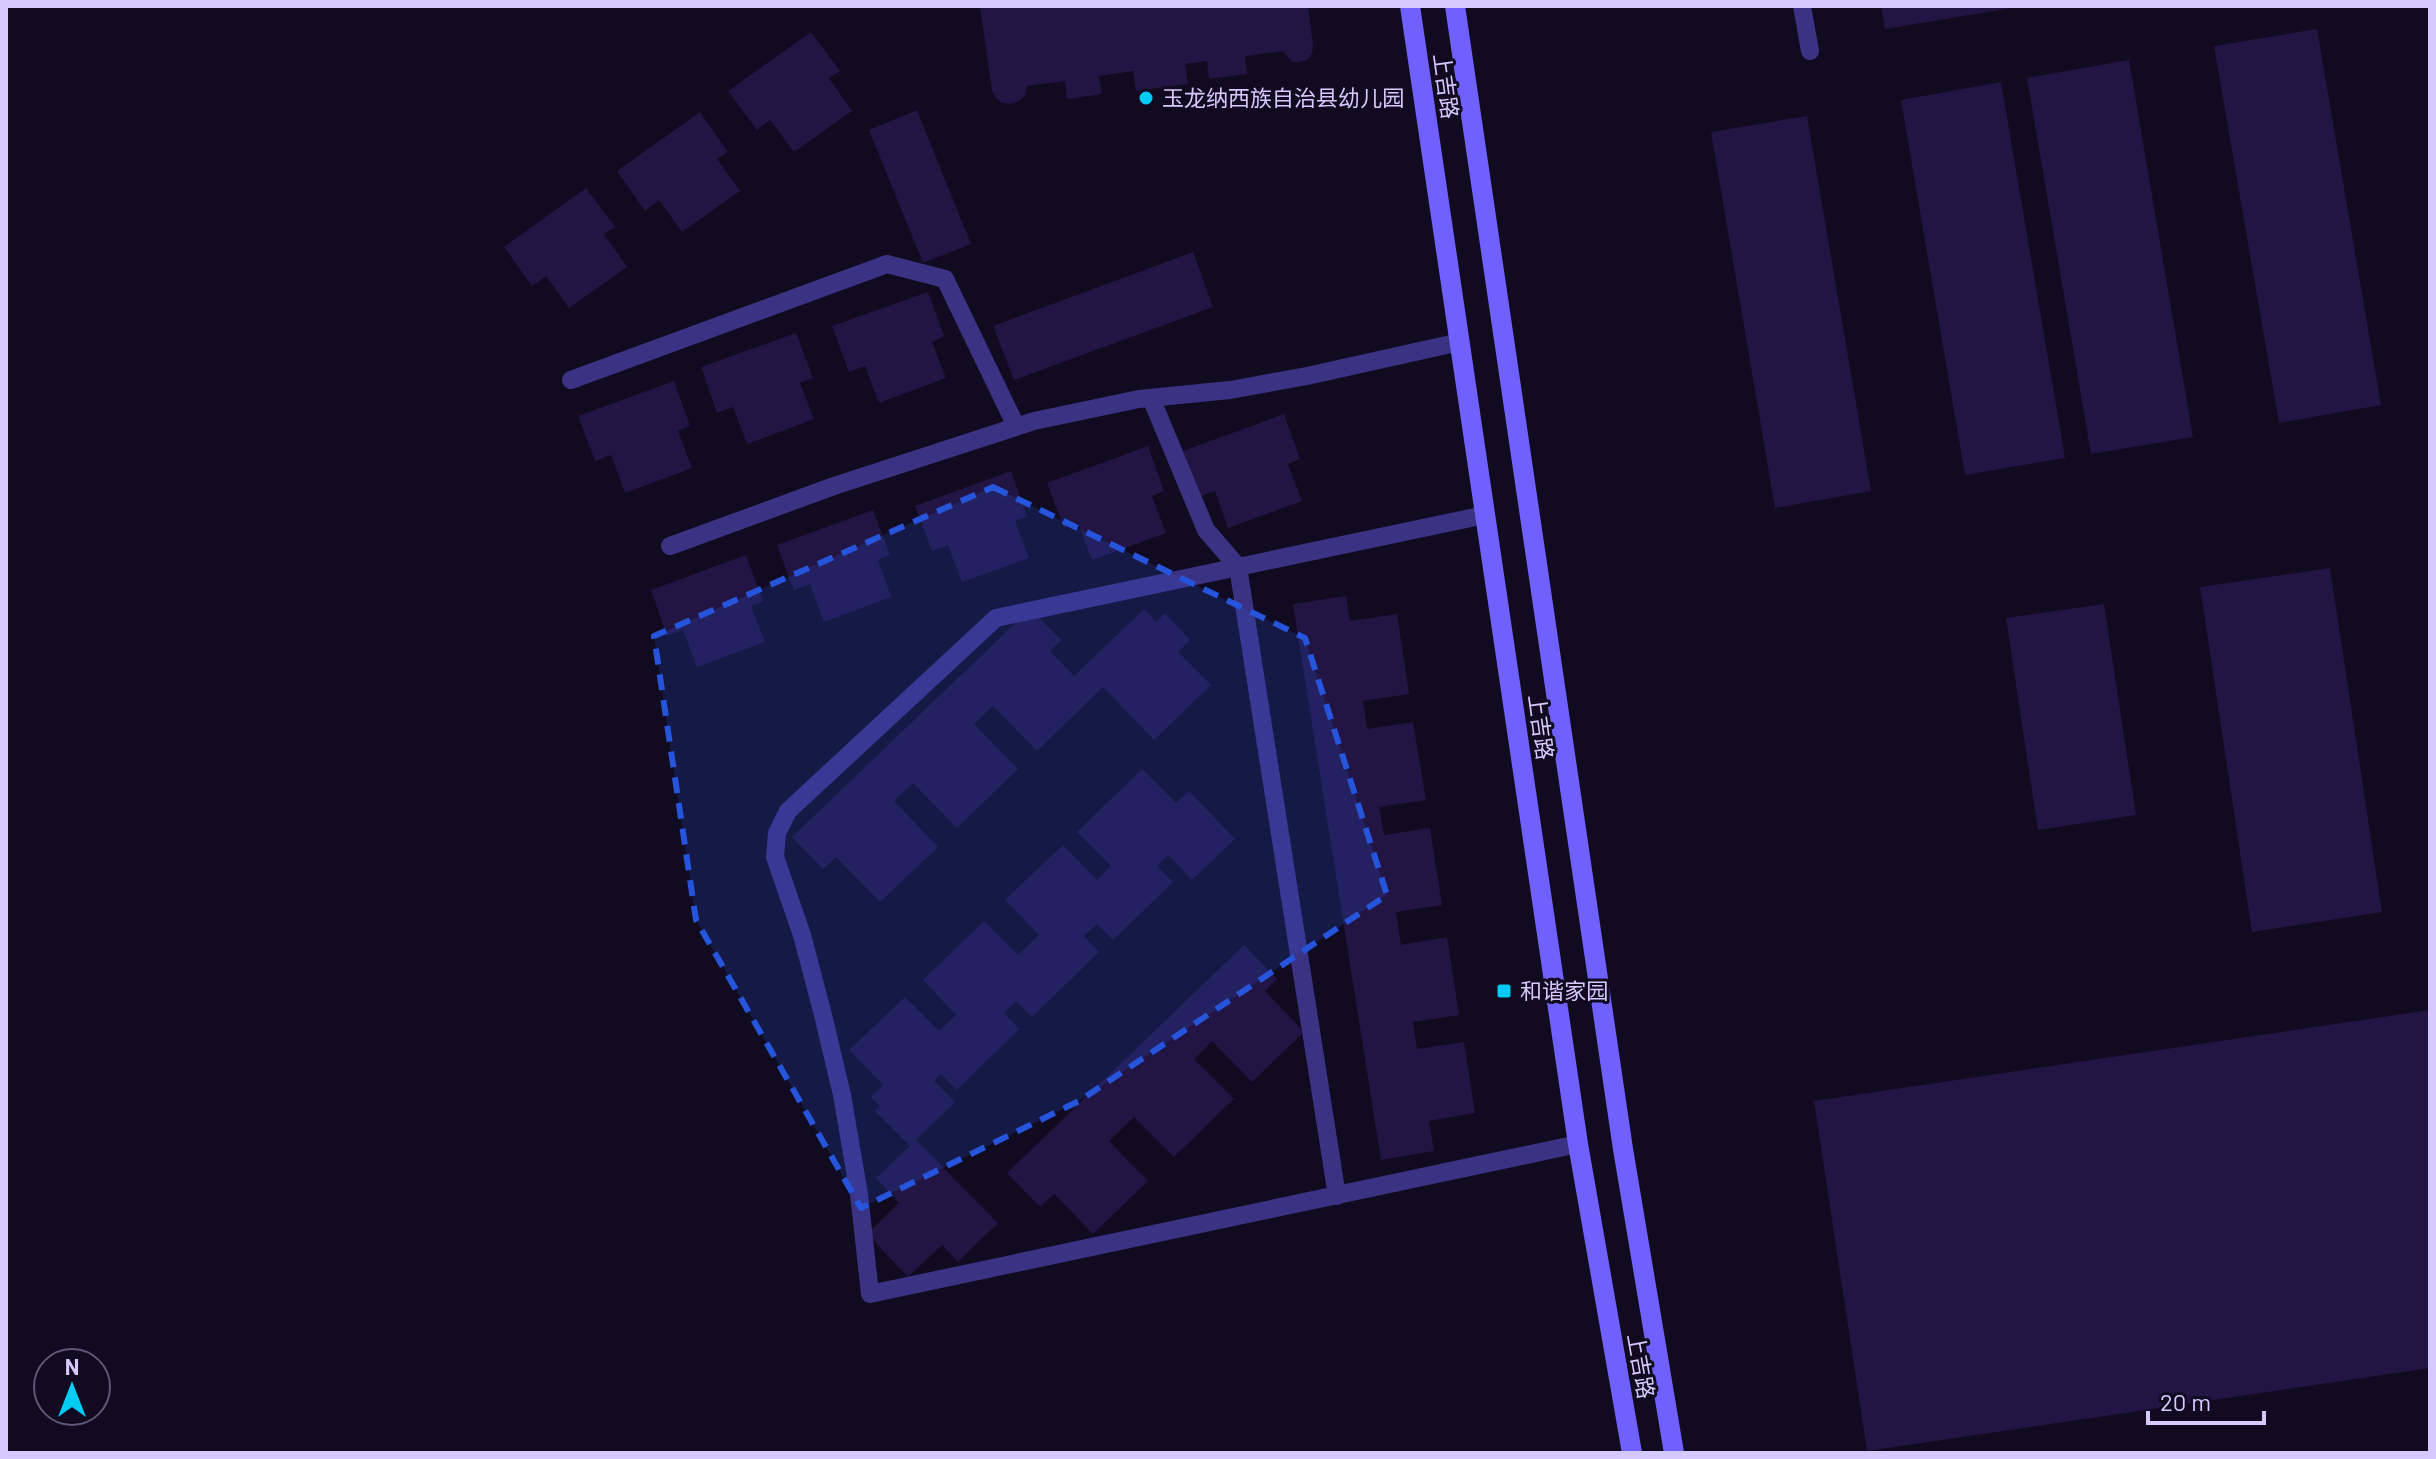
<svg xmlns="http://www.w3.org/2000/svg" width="2436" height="1459" font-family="Barlow,'Noto Sans SC',sans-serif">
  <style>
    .building { fill: #221543 }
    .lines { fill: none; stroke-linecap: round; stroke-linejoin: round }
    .lane { stroke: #3b3283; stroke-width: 18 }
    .secondary { stroke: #7061ff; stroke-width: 20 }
    .marked { fill: #2654da; fill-opacity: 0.2; stroke: #2654da; stroke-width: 6; stroke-dasharray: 16 10; stroke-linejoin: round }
    .poi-dot { fill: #00cbf5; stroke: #100b20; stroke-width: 3 }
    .labels { text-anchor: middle; stroke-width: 6; stroke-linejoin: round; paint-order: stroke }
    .street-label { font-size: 22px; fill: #d4caff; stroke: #100b20 }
    .poi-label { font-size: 22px; fill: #d4caff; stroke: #100b20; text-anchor: start }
  </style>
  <rect width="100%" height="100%" fill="#100b20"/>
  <path class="building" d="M 980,6 L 1308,6 L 1313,46 L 1312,54 L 1307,60 L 1299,62 L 1292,62 L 1283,51 L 1245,56 L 1247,74 L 1209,79 L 1207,61 L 1185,64 L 1188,84 L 1136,91 L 1133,71 L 1099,76 L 1102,94 L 1067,99 L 1065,81 L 1027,86 L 1025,95 L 1019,101 L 1010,104 L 1002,103 L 996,98 L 992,91 Z
    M 1881,6 L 2010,6 L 2011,8 L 1885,29 Z
    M 2317,29 L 2381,405 L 2279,423 L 2214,46 Z
    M 811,32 L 840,71 L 829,78 L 852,111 L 794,152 L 770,120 L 757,130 L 728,91 Z
    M 2129,60 L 2193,437 L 2091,454 L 2027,78 Z
    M 2001,82 L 2065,458 L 1965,475 L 1901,100 Z
    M 917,110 L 971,244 L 923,263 L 869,130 Z
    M 700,112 L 728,152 L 717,159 L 740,191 L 682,232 L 659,200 L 645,211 L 617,171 Z
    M 1807,116 L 1871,491 L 1775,508 L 1711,132 Z
    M 586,188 L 615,227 L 604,234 L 627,267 L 569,308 L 546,276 L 532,286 L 504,247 Z
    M 1193,252 L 1213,307 L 1014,380 L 993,326 Z
    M 928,292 L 944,336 L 932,342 L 946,378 L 879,403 L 865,366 L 849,372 L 832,326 Z
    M 796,333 L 813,378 L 800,383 L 814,419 L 747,444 L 733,407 L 717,413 L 701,367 Z
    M 674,381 L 690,426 L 678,431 L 692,468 L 625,493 L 611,455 L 595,461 L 578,416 Z
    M 1284,414 L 1300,459 L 1288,464 L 1302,501 L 1228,528 L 1215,491 L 1200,496 L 1183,451 Z
    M 1148,446 L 1164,491 L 1152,496 L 1166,533 L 1092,560 L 1078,523 L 1064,528 L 1047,483 Z
    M 1011,471 L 1027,516 L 1015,521 L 1029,558 L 962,582 L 948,545 L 932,551 L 915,506 Z
    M 873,510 L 890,555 L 878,560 L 891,597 L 824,622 L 810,584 L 794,590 L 777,545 Z
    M 746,555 L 763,601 L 751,606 L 765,642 L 697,667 L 683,630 L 667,636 L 651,590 Z
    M 2330,568 L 2382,912 L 2252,932 L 2200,587 Z
    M 1346,596 L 1350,621 L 1397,614 L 1409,694 L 1363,701 L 1367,729 L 1413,722 L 1426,800 L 1379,807 L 1384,835 L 1430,828 L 1442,905 L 1396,912 L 1401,945 L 1447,937 L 1459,1015 L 1413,1022 L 1417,1049 L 1464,1042 L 1475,1113 L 1429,1121 L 1434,1151 L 1381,1160 L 1293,604 Z
    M 2104,604 L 2136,815 L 2038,830 L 2006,618 Z
    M 1030,609 L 1061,640 L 1050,651 L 1074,676 L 1144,609 L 1156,622 L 1165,613 L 1190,640 L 1178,652 L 1211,685 L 1154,740 L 1103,687 L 1037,751 L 993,706 L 974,724 L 1018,769 L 957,828 L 913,783 L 894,801 L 938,847 L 880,902 L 836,857 L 823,869 L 792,837 Z
    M 1142,769 L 1176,803 L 1189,791 L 1235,839 L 1192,880 L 1168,855 L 1157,866 L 1173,882 L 1113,940 L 1097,924 L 1084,936 L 1099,952 L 1032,1017 L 1016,1001 L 1004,1013 L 1019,1029 L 957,1090 L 941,1074 L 934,1081 L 955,1102 L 916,1140 L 998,1223 L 958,1262 L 942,1245 L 908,1277 L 867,1234 L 899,1203 L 876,1178 L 910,1146 L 875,1111 L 880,1106 L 871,1097 L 883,1085 L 849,1050 L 905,997 L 939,1031 L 956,1015 L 923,980 L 984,921 L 1018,955 L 1039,935 L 1005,900 L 1063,845 L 1097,880 L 1111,866 L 1077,832 Z
    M 1244,945 L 1277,979 L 1265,991 L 1304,1032 L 1252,1082 L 1212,1041 L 1194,1059 L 1234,1099 L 1174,1157 L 1134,1117 L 1109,1141 L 1148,1181 L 1093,1234 L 1054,1194 L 1040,1207 L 1007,1173 Z
    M 2430,1010 L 2430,1368 L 1867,1451 L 1814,1101 Z"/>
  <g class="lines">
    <path class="lane" d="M 1802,6 L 1810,51
      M 571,380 L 887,264 L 945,279 L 1016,426
      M 1151,398 L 1206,530 L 1238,567 L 1337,1196
      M 1485,515 L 996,618 L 788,811 L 777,833 L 775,857 L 802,935 L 823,1015 L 842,1095 L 859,1194 L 870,1294 L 1578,1144
      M 670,546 L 834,486 L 1034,421 L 1139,399 L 1230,390 L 1307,376 L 1460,342"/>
    <path class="secondary" d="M 1410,6 L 1578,1144 L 1632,1453
      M 1455,6 L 1623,1149 L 1674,1453"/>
  </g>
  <path class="marked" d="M 993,487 L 1305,638 L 1387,895 L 1079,1101 L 861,1208 L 696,920 L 654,636 Z"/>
  <g class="poi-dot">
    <circle cx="1146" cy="98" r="8"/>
    <rect x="1496" y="983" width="16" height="16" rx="4"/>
  </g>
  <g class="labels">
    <g class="street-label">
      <text transform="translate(1446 86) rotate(82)" y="8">上吉路</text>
      <text transform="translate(1541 727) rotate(82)" y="8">上吉路</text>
      <text transform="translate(1641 1366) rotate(80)" y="8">上吉路</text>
    </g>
    <g class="poi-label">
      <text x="1162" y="106">玉龙纳西族自治县幼儿园</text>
      <text x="1520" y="999">和谐家园</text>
    </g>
  </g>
  <rect width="2436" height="1459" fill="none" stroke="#d4caff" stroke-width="16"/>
  <g transform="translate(72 1387)"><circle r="38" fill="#100b20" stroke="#5e5779" stroke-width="2"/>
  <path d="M0-6L14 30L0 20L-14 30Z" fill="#00cbf5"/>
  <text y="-12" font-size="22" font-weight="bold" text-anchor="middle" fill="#d4caff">N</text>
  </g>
  <path d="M2148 1411v12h116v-12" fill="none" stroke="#d4caff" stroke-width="4"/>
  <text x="2160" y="1411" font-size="24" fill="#d4caff" stroke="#100b20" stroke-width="6" paint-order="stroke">20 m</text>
</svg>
